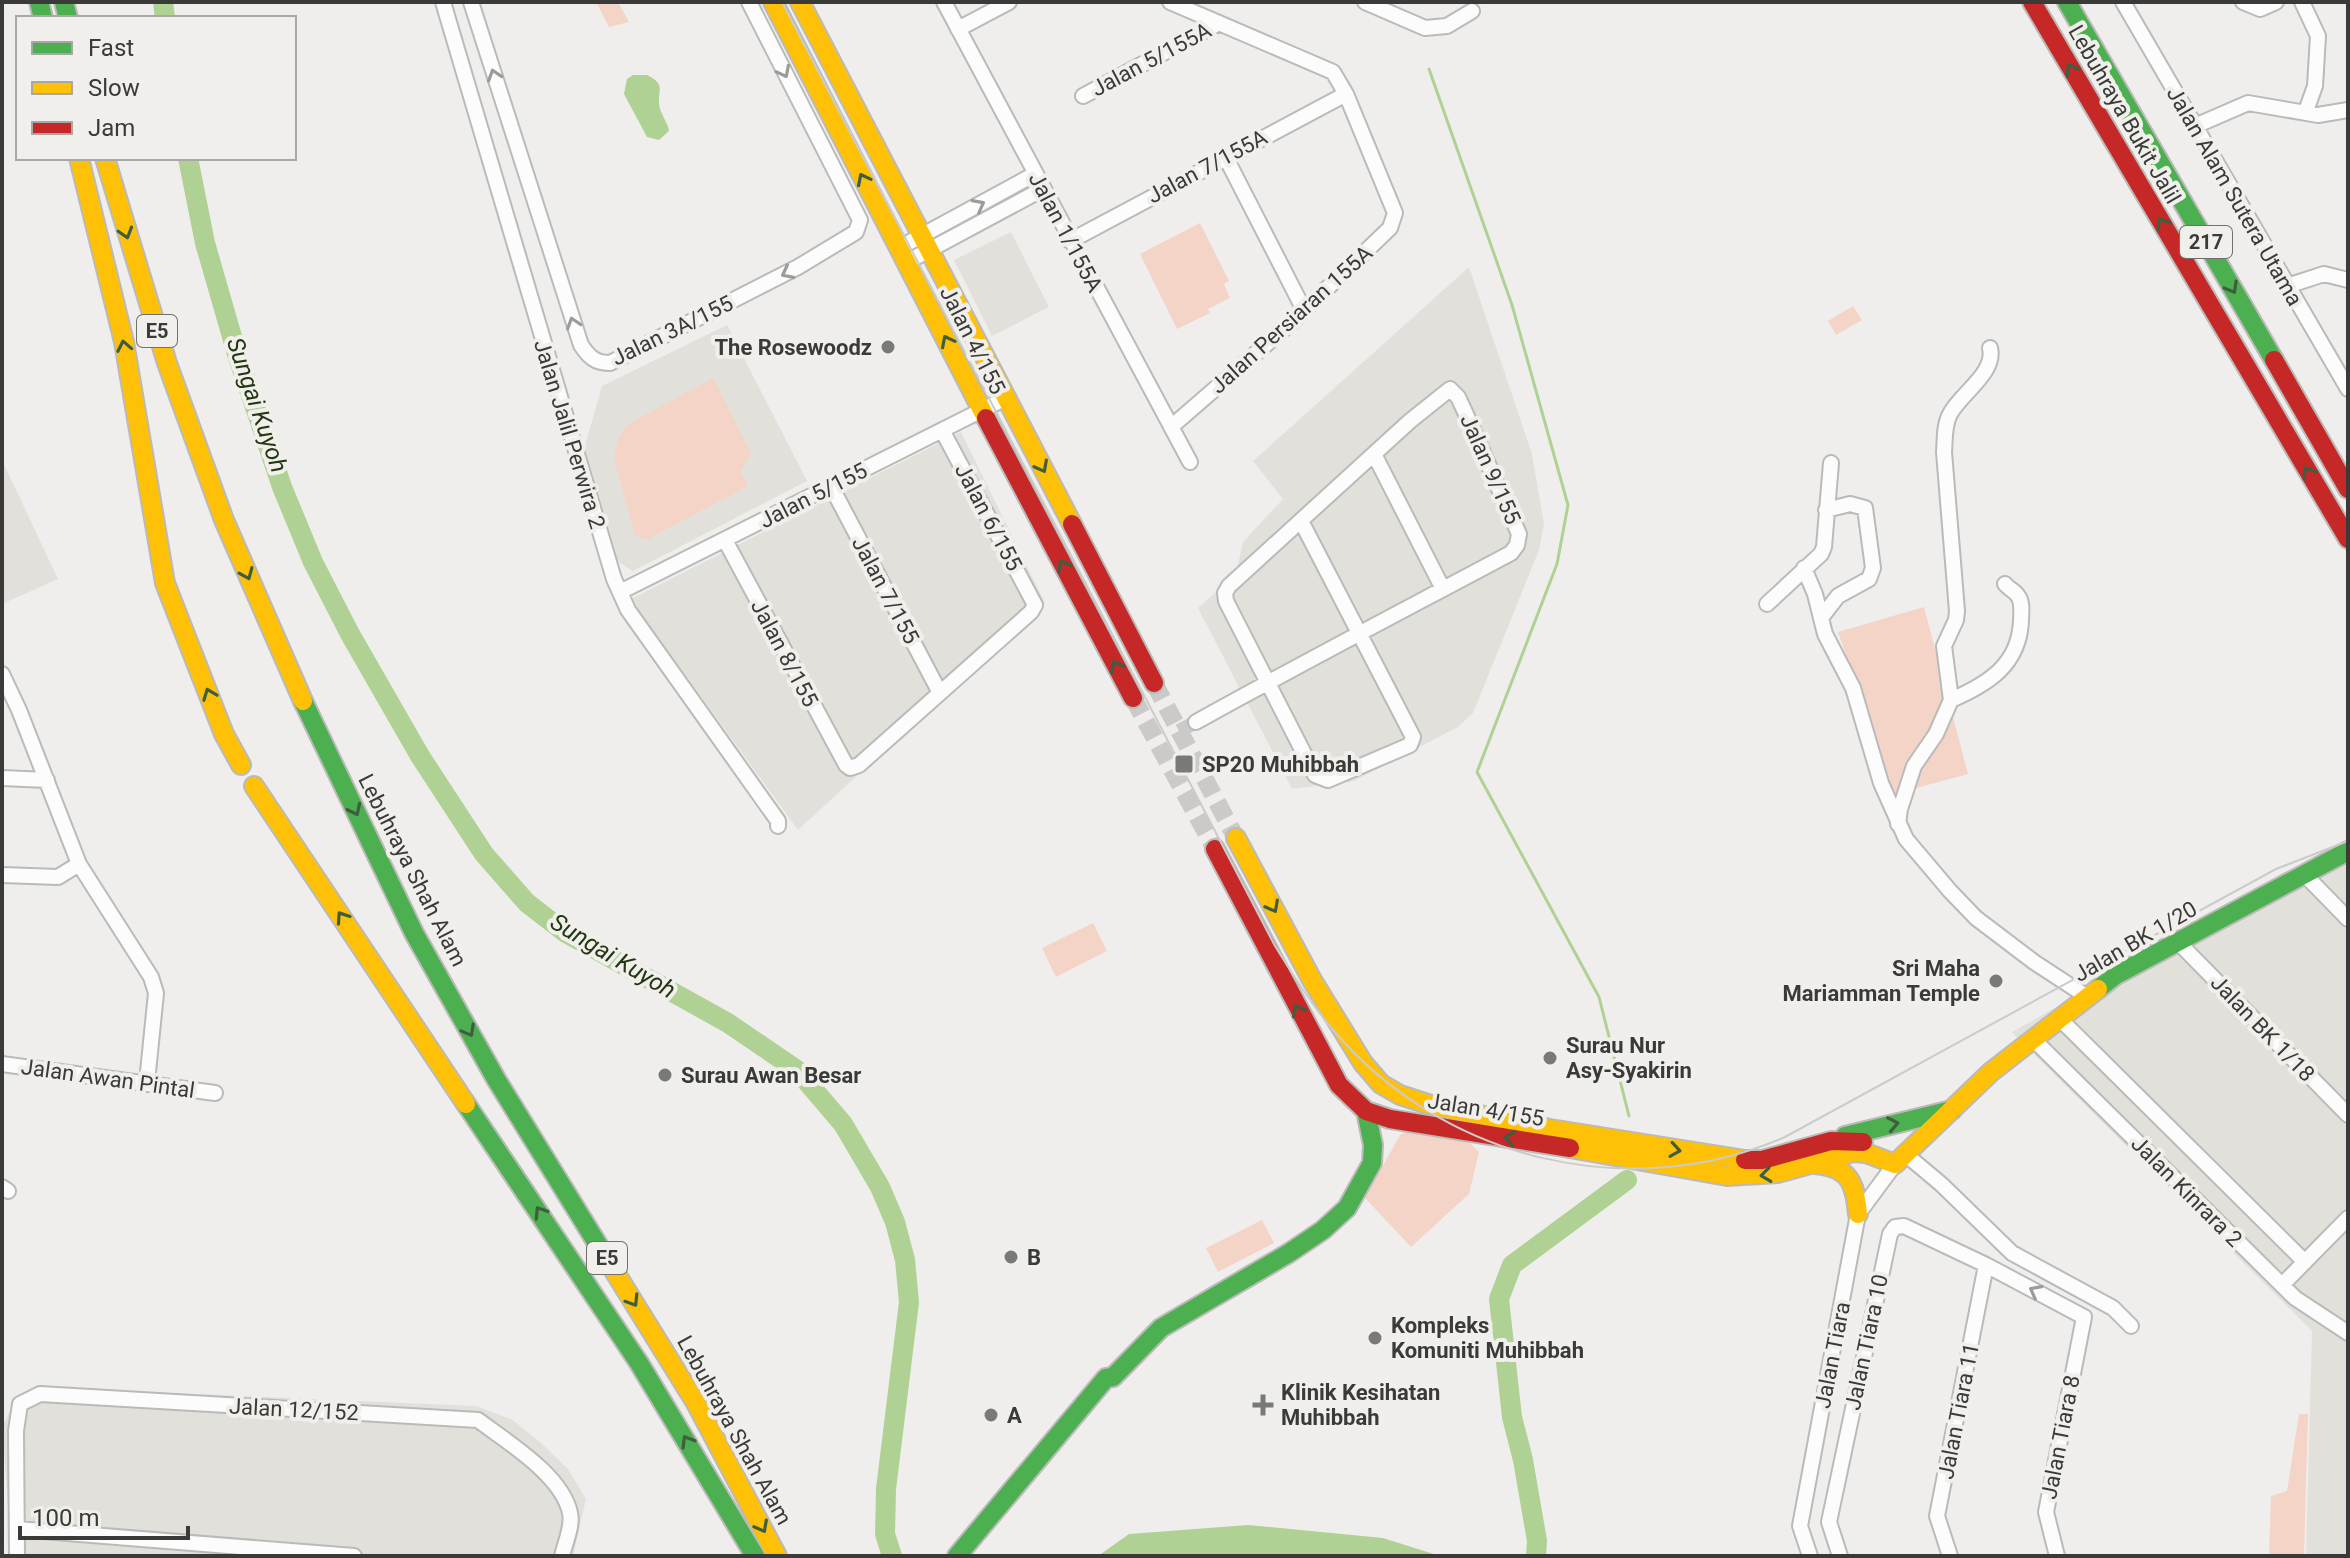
<svg xmlns="http://www.w3.org/2000/svg" width="2350" height="1558" font-family="Roboto,sans-serif">
  <style>
    .built { fill: #e2e0da }
    .green { fill: #f4d4c7 }
    .water { fill: #afd294 }
    .lines { fill: none; stroke-linecap: round; stroke-linejoin: round }
    .stream { stroke: #afd294; stroke-width: 3 }
    .river { stroke: #afd294; stroke-width: 20 }
    .street-tunnel { stroke: #cbcac8; stroke-width: 14; stroke-dasharray: 14 7; stroke-linecap: butt }
    .secondary-tunnel { stroke: #cbcac8; stroke-width: 18; stroke-dasharray: 18 9; stroke-linecap: butt }
    .street-casing { stroke: #babab8; stroke-width: 18 }
    .fast-casing { stroke: #babab8; stroke-width: 22 }
    .slow-casing { stroke: #babab8; stroke-width: 22 }
    .jam-casing { stroke: #babab8; stroke-width: 22 }
    .street { stroke: #fdfcfc; stroke-width: 14 }
    .fast { stroke: #4caf50; stroke-width: 18 }
    .slow { stroke: #ffc107; stroke-width: 18 }
    .jam { stroke: #c62828; stroke-width: 18 }
    .tram { stroke: #cbcbca; stroke-width: 2 }
    .oneway { stroke: #3f5d3f }
    .oneway2 { stroke: #9c9b9a }
    .poi-dot { fill: #797977; stroke: #f0efeb; stroke-width: 3 }
    .labels { text-anchor: middle; stroke-width: 8; stroke-linejoin: round; paint-order: stroke }
    .shield { fill: #f0efeb; stroke: #71706e; stroke-width: 2 }
    .shield-label { font-size: 20px; font-weight: bold; fill: #3a3a38 }
    .street-label { font-size: 22px; fill: #3a3a38; stroke: #f0efeb }
    .poi-label { font-size: 22px; font-weight: bold; fill: #3a3a38; stroke: #f0efeb; text-anchor: start }
    .water-label { font-size: 24px; font-style: italic; fill: #233713; stroke: #f0efeb }
  </style>
  <rect width="100%" height="100%" fill="#efeeec"/>
  <path class="built" d="M 1011,232 L 1049,307 L 992,336 L 954,260 Z
    M 1469,267 L 1532,454 L 1544,524 L 1539,550 L 1473,713 L 1458,727 L 1354,781 L 1292,789 L 1198,608 L 1236,574 L 1243,542 L 1283,499 L 1253,461 Z
    M 727,325 L 807,481 L 633,571 L 618,562 L 584,449 L 602,386 Z
    M 961,432 L 1045,603 L 798,830 L 638,610 L 633,598 Z
    M 2,460 L 58,579 L 2,604 Z
    M 2348,843 L 2348,1556 L 2306,1556 L 2312,1331 L 2012,1032 Z
    M 35,1387 L 476,1406 L 511,1419 L 540,1442 L 568,1469 L 586,1499 L 573,1556 L 12,1556 L 2,1427 L 16,1400 Z"/>
  <path class="green" d="M 596,2 L 618,2 L 629,22 L 609,27 Z
    M 1200,223 L 1229,281 L 1224,284 L 1230,298 L 1208,309 L 1210,313 L 1177,329 L 1140,254 Z
    M 1853,306 L 1862,320 L 1836,335 L 1828,321 Z
    M 713,378 L 751,454 L 740,471 L 748,486 L 646,540 L 635,535 L 614,459 L 618,438 L 630,423 Z
    M 1924,607 L 1968,774 L 1894,794 L 1838,632 Z
    M 1093,923 L 1107,951 L 1056,977 L 1042,948 Z
    M 1409,1130 L 1468,1141 L 1479,1152 L 1469,1194 L 1411,1247 L 1365,1198 L 1400,1135 Z
    M 1262,1220 L 1274,1243 L 1218,1272 L 1206,1248 Z
    M 2299,1414 L 2308,1414 L 2304,1556 L 2269,1556 L 2271,1496 L 2287,1491 Z"/>
  <path class="water" d="M 633,75 L 647,75 C 666,85 658,88 659,104 C 660,114 668,122 669,131 L 659,140 L 647,137 L 624,94 L 627,79 Z
    M 1248,1525 L 1383,1538 L 1440,1556 L 1098,1556 L 1129,1534 Z"/>
  <g class="lines">
    <path class="stream" d="M 1429,69 L 1512,305 L 1568,505 L 1557,564 L 1477,772 L 1599,997 L 1629,1116"/>
    <path class="river" d="M 163,2 L 165,18
      M 188,158 L 205,243 L 237,354 L 282,487 L 313,562 L 350,634 L 420,756 L 484,854 L 527,903 L 566,933 L 728,1023 L 797,1070 L 843,1124 L 880,1187 L 895,1222 L 905,1260 L 909,1302 L 886,1489 L 885,1534 L 892,1556
      M 1536,1556 L 1537,1541 L 1523,1460 L 1512,1417 L 1499,1299 L 1512,1265 L 1627,1180"/>
    <path class="street-tunnel" d="M 1179,731 L 1196,722"/>
    <path class="secondary-tunnel" d="M 1154,683 L 1236,838
      M 1133,698 L 1215,849"/>
    <g class="street-casing">
      <path id="street" d="M 443,2 L 614,579 L 628,610 L 778,821 L 778,826
        M 471,2 L 581,345 C 589,357 595,363 610,363 L 798,267 L 856,232 L 860,220 L 749,2
        M 944,2 L 1190,462
        M 1170,2 L 1333,72 L 1346,94 L 1395,213 L 1390,228 L 1292,322 L 1171,427
        M 1365,2 L 1425,28 L 1447,26 L 1472,11
        M 2123,2 L 2348,389
        M 2243,2 L 2260,9 L 2276,2
        M 2302,2 L 2318,36 L 2315,86 L 2306,111
        M 958,29 L 1009,2
        M 1083,96 L 1219,23
        M 2195,126 L 2248,103 L 2318,115 L 2348,110
        M 1225,156 L 1304,310
        M 1070,241 L 1346,94
        M 899,248 L 1035,174
        M 907,262 L 1043,189
        M 2287,286 L 2324,274 L 2348,280
        M 1374,454 L 1443,589
        M 831,486 L 940,693
        M 725,540 L 846,765 L 850,768 L 859,765 L 1031,612 L 1035,605 L 942,430
        M 1804,568 L 1815,594 L 1825,634 L 1853,688 L 1881,783 L 1906,839 L 1950,891 L 1976,918 L 2034,962 L 2086,996
        M 620,592 L 1006,398
        M 1767,604 L 1821,554 L 1824,547 L 1831,463
        M 1821,618 L 1838,596 L 1869,579 L 1873,568 L 1865,508 L 1850,504 L 1826,510
        M 2,674 L 19,710 L 79,864 L 151,977 L 156,993 L 147,1082
        M 1951,700 C 1988,684 2019,665 2021,621 C 2021,613 2023,603 2018,596 C 2015,591 2009,589 2005,584
        M 1196,722 C 1300,664 1406,609 1511,553 L 1517,545 L 1519,534 L 1465,412 L 1458,397 L 1450,389 L 1410,421 L 1229,586 L 1225,593 L 1226,601 L 1315,775 L 1328,780 L 1410,745 L 1413,737 L 1301,521
        M 2,778 L 47,780
        M 1898,824 L 1900,809 L 1914,766 L 1936,734 L 1951,700 L 1944,646 L 1956,620 L 1957,611 L 1944,452 C 1945,439 1944,425 1950,414 C 1961,393 1996,373 1990,348
        M 2,875 L 58,877 L 79,864
        M 2305,875 L 2348,919
        M 2177,941 L 2348,1115
        M 2059,1018 L 2305,1262
        M 2033,1039 L 2295,1298 L 2348,1333
        M 2,1064 L 215,1093
        M 1904,1153 L 1941,1184 L 2012,1253 L 2113,1308 L 2131,1326
        M 2,1187 L 8,1191
        M 2282,1285 L 2348,1218
        M 17,1529 L 354,1556
        M 17,1556 L 16,1431 L 20,1404 L 40,1394 L 478,1420 C 507,1442 562,1475 570,1513 C 573,1526 565,1543 562,1556
        M 1810,1556 L 1800,1526 L 1858,1214 L 1895,1164
        M 1840,1556 L 1829,1522 L 1890,1234 L 1895,1227 L 1904,1226 L 1986,1265 L 2084,1317 L 2046,1512 L 2057,1556
        M 1950,1556 L 1937,1516 L 1986,1265"/>
    </g>
    <g class="fast-casing">
      <path id="fast" d="M 39,2 L 43,18
        M 64,2 L 68,18
        M 2067,2 L 2274,360
        M 303,701 L 414,933 L 496,1079 L 608,1261
        M 2098,989 L 2116,975 L 2348,851
        M 466,1104 L 639,1363 L 755,1556
        M 1845,1136 L 1952,1110
        M 957,1556 L 1106,1378 L 1113,1377 L 1161,1328 L 1289,1253 L 1323,1230 L 1347,1208 L 1372,1163 L 1373,1145 L 1366,1111"/>
    </g>
    <g class="slow-casing">
      <path id="slow" d="M 773,2 L 986,418
        M 800,2 L 1072,524
        M 79,158 L 124,342 L 165,583 L 224,734 L 241,765
        M 105,158 L 167,363 L 224,520 L 303,701
        M 254,786 L 466,1104
        M 1236,838 L 1312,980 L 1363,1063 L 1381,1084 L 1400,1095 L 1434,1106 L 1550,1129 L 1745,1160
        M 1570,1148 L 1727,1176 L 1778,1173 L 1854,1152 L 1866,1153 L 1895,1164 L 1991,1072 L 2098,989
        M 1815,1164 C 1849,1167 1855,1182 1858,1214
        M 608,1261 L 696,1403 L 777,1556"/>
    </g>
    <g class="jam-casing">
      <path id="jam" d="M 2032,2 L 2348,539
        M 2274,360 L 2348,489
        M 986,418 L 1133,698
        M 1072,524 L 1154,683
        M 1215,849 L 1339,1085 L 1366,1111 L 1390,1119 L 1570,1148
        M 1745,1160 L 1762,1160 L 1831,1141 L 1863,1142"/>
    </g>
    <use href="#street" class="street"/>
    <use href="#fast" class="fast"/>
    <use href="#slow" class="slow"/>
    <use href="#jam" class="jam"/>
    <path class="tram" d="M 782,2 L 1275,946 C 1293,975 1311,1004 1334,1031 C 1444,1160 1629,1205 1785,1137 L 2276,869 L 2348,841"/>
  </g>
  <defs><path id="oneway-chevron" d="M-2-3.5L2.5 0L-2 3.5" fill="none" stroke-width="1.6" stroke-linecap="round" stroke-linejoin="round" transform="scale(2)"/></defs>
  <g class="oneway">
    <use href="#oneway-chevron" transform="translate(2071 69) rotate(-120)"/>
    <use href="#oneway-chevron" transform="translate(863 179) rotate(-117)"/>
    <use href="#oneway-chevron" transform="translate(2162 223) rotate(-121)"/>
    <use href="#oneway-chevron" transform="translate(126 233) rotate(73)"/>
    <use href="#oneway-chevron" transform="translate(2232 288) rotate(60)"/>
    <use href="#oneway-chevron" transform="translate(947 341) rotate(-117)"/>
    <use href="#oneway-chevron" transform="translate(124 346) rotate(-101)"/>
    <use href="#oneway-chevron" transform="translate(1042 467) rotate(62)"/>
    <use href="#oneway-chevron" transform="translate(2308 472) rotate(-121)"/>
    <use href="#oneway-chevron" transform="translate(1063 565) rotate(-118)"/>
    <use href="#oneway-chevron" transform="translate(247 574) rotate(67)"/>
    <use href="#oneway-chevron" transform="translate(1116 666) rotate(-117)"/>
    <use href="#oneway-chevron" transform="translate(209 694) rotate(-111)"/>
    <use href="#oneway-chevron" transform="translate(355 810) rotate(64)"/>
    <use href="#oneway-chevron" transform="translate(1273 907) rotate(62)"/>
    <use href="#oneway-chevron" transform="translate(342 917) rotate(-124)"/>
    <use href="#oneway-chevron" transform="translate(1298 1010) rotate(-118)"/>
    <use href="#oneway-chevron" transform="translate(469 1031) rotate(61)"/>
    <use href="#oneway-chevron" transform="translate(1893 1124) rotate(-11)"/>
    <use href="#oneway-chevron" transform="translate(1510 1138) rotate(-171)"/>
    <use href="#oneway-chevron" transform="translate(1675 1150) rotate(9)"/>
    <use href="#oneway-chevron" transform="translate(1766 1175) rotate(173)"/>
    <use href="#oneway-chevron" transform="translate(540 1212) rotate(-123)"/>
    <use href="#oneway-chevron" transform="translate(633 1301) rotate(58)"/>
    <use href="#oneway-chevron" transform="translate(687 1441) rotate(-121)"/>
    <use href="#oneway-chevron" transform="translate(762 1527) rotate(62)"/>
  </g>
  <g class="oneway2">
    <use href="#oneway-chevron" transform="translate(784 72) rotate(63)"/>
    <use href="#oneway-chevron" transform="translate(494 75) rotate(-108)"/>
    <use href="#oneway-chevron" transform="translate(979 205) rotate(-28)"/>
    <use href="#oneway-chevron" transform="translate(787 273) rotate(153)"/>
    <use href="#oneway-chevron" transform="translate(573 323) rotate(-108)"/>
    <use href="#oneway-chevron" transform="translate(2035 1291) rotate(-152)"/>
  </g>
  <g class="poi-dot">
    <circle cx="888" cy="347" r="8"/>
    <rect x="1174" y="754" width="20" height="20" rx="4"/>
    <circle cx="1996" cy="981" r="8"/>
    <circle cx="1550" cy="1058" r="8"/>
    <circle cx="665" cy="1075" r="8"/>
    <circle cx="1011" cy="1257" r="8"/>
    <circle cx="1375" cy="1338" r="8"/>
    <path d="M1259 1393h8v8h8v8h-8v8h-8v-8h-8v-8h8z"/>
    <circle cx="991" cy="1415" r="8"/>
  </g>
  <g class="labels">
    <g class="shield">
      <rect x="2180" y="226" width="52" height="32" rx="6"/>
      <rect x="137" y="315" width="40" height="32" rx="6"/>
      <rect x="587" y="1242" width="40" height="32" rx="6"/>
    </g>
    <g class="shield-label">
      <text x="2206" y="249">217</text>
      <text x="157" y="338">E5</text>
      <text x="607" y="1265">E5</text>
    </g>
    <g class="street-label">
      <text transform="translate(1151 59) rotate(-28)" y="8">Jalan 5/155A</text>
      <text transform="translate(2125 114) rotate(60)" y="8">Lebuhraya Bukit Jalil</text>
      <text transform="translate(1207 166) rotate(-28)" y="8">Jalan 7/155A</text>
      <text transform="translate(2235 196) rotate(60)" y="8">Jalan Alam Sutera Utama</text>
      <text transform="translate(1066 232) rotate(62)" y="8">Jalan 1/155A</text>
      <text transform="translate(1291 319) rotate(-42)" y="8">Jalan Persiaran 155A</text>
      <text transform="translate(672 330) rotate(-26)" y="8">Jalan 3A/155</text>
      <text transform="translate(973 340) rotate(63)" y="8">Jalan 4/155</text>
      <text transform="translate(570 434) rotate(73)" y="8">Jalan Jalil Perwira 2</text>
      <text transform="translate(1491 469) rotate(66)" y="8">Jalan 9/155</text>
      <text transform="translate(813 495) rotate(-27)" y="8">Jalan 5/155</text>
      <text transform="translate(989 517) rotate(62)" y="8">Jalan 6/155</text>
      <text transform="translate(886 590) rotate(62)" y="8">Jalan 7/155</text>
      <text transform="translate(785 653) rotate(62)" y="8">Jalan 8/155</text>
      <text transform="translate(413 870) rotate(63)" y="8">Lebuhraya Shah Alam</text>
      <text transform="translate(2135 941) rotate(-30)" y="8">Jalan BK 1/20</text>
      <text transform="translate(2263 1028) rotate(46)" y="8">Jalan BK 1/18</text>
      <text transform="translate(108 1078) rotate(8)" y="8">Jalan Awan Pintal</text>
      <text transform="translate(1486 1109) rotate(9)" y="8">Jalan 4/155</text>
      <text transform="translate(2187 1191) rotate(45)" y="8">Jalan Kinrara 2</text>
      <text transform="translate(1866 1342) rotate(-78)" y="8">Jalan Tiara 10</text>
      <text transform="translate(1832 1355) rotate(-79)" y="8">Jalan Tiara</text>
      <text transform="translate(294 1409) rotate(3)" y="8">Jalan 12/152</text>
      <text transform="translate(1958 1411) rotate(-79)" y="8">Jalan Tiara 11</text>
      <text transform="translate(735 1430) rotate(61)" y="8">Lebuhraya Shah Alam</text>
      <text transform="translate(2060 1437) rotate(-79)" y="8">Jalan Tiara 8</text>
    </g>
    <g class="poi-label">
      <text x="872" y="355" text-anchor="end">The Rosewoodz</text>
      <text x="1202" y="772">SP20 Muhibbah</text>
      <text x="1980" y="976" text-anchor="end">Sri Maha<tspan x="1980" dy="25">Mariamman Temple</tspan></text>
      <text x="1566" y="1053">Surau Nur<tspan x="1566" dy="25">Asy-Syakirin</tspan></text>
      <text x="681" y="1083">Surau Awan Besar</text>
      <text x="1027" y="1265">B</text>
      <text x="1391" y="1333">Kompleks<tspan x="1391" dy="25">Komuniti Muhibbah</tspan></text>
      <text x="1281" y="1400">Klinik Kesihatan<tspan x="1281" dy="25">Muhibbah</tspan></text>
      <text x="1007" y="1423">A</text>
    </g>
    <g class="water-label">
      <text transform="translate(257 405) rotate(71)" y="8">Sungai Kuyoh</text>
      <text transform="translate(613 956) rotate(31)" y="8">Sungai Kuyoh</text>
    </g>
  </g>
  <rect width="2350" height="1558" fill="none" stroke="#3a3a38" stroke-width="8"/>
  <rect x="16" y="16" width="280" height="144" fill="#f0efeb" stroke="#a7a7a3" stroke-width="2"/>
  <rect x="32" y="42" width="40" height="12" fill="#4caf50" stroke="#a7a7a3" stroke-width="2"/>
  <text x="88" y="56" font-size="24" fill="#3a3a38">Fast</text>
  <rect x="32" y="82" width="40" height="12" fill="#ffc107" stroke="#a7a7a3" stroke-width="2"/>
  <text x="88" y="96" font-size="24" fill="#3a3a38">Slow</text>
  <rect x="32" y="122" width="40" height="12" fill="#c62828" stroke="#a7a7a3" stroke-width="2"/>
  <text x="88" y="136" font-size="24" fill="#3a3a38">Jam</text>
  <path d="M20 1526v12h168v-12" fill="none" stroke="#3a3a38" stroke-width="4"/>
  <text x="32" y="1526" font-size="24" fill="#3a3a38" stroke="#f0efeb" stroke-width="6" paint-order="stroke">100 m</text>
</svg>
